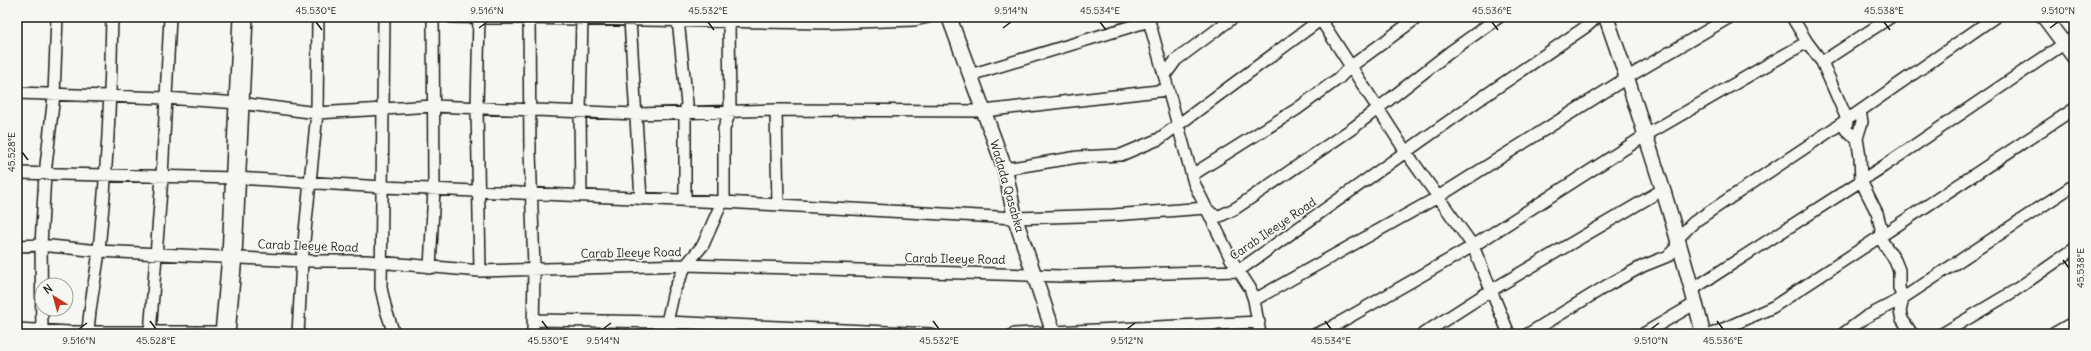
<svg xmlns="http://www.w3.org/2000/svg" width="2091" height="351" font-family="Delius,sans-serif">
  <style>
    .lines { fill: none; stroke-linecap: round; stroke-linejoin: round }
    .minor-casing { stroke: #1c1c1c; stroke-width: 14 }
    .tertiary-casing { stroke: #1c1c1c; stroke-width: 17 }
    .trunk-casing { stroke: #1c1c1c; stroke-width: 22 }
    .minor { stroke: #f6f6f2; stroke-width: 11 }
    .tertiary { stroke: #f6f6f2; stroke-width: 14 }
    .trunk { stroke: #f6f6f2; stroke-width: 19 }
    .ticks { fill: none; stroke: #1c1c1c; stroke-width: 1.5 }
    .labels { text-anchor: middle; stroke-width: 3.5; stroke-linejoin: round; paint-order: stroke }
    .street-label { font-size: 12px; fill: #1c1c1c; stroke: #f6f6f2 }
    .neatline { fill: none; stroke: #1c1c1c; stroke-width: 1.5 }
    .ticks-label { font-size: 10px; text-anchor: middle; fill: #1c1c1c }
  </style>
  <rect width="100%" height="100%" fill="#f6f6f2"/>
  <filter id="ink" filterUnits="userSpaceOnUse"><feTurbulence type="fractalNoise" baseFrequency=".025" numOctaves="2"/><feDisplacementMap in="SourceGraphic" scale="8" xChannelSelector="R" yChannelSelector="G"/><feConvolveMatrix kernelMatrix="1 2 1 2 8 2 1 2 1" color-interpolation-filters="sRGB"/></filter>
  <g filter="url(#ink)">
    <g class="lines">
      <g class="minor-casing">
        <path id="minor" d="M 384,17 L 381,288 L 386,310 L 394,334
          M 451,17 L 827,23 L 914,20 L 928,17
          M 479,17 L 477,108 L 480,271
          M 529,17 L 530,152 L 534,268 L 533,334
          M 1148,17 L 1194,183 L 1231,259 L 1250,288 L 1254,300 L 1260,334
          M 1319,17 L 1406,152 L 1473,246 L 1509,334
          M 1792,17 L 1807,42 L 1822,62 L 1847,119 L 1846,130 L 1857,138 L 1860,157 L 1861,181 L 1877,213 L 1881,228 L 1880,238 L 1895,260 L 1899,270 L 1899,288 L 1903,298 L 1900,312 L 1902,319 L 1912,334
          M 630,20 L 641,199
          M 678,20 L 687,104 L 685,113 L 685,201
          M 1822,62 L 1891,17
          M 970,75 L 1149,21
          M 1165,75 L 1176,60 L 1234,17
          M 17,93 L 165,98 L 239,103 L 317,113 L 433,106 L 636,114 L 776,110 L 984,111 L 1167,90
          M 776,110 L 778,205
          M 1857,138 L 1862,122 L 1860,111
          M 1005,169 L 1078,157 L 1121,155 L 1159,139 L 1324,17
          M 17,173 L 236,178 L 383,187 L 724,202 L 1015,218 L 1113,215 L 1206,208 L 1212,214 L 1220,216 L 1236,208 L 1353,128 L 1450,52 L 1499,17
          M 1192,175 L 1297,109 L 1339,78 L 1350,67 L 1418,17
          M 581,196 L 580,112 L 582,17
          M 724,202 L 724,129 L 730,111 L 729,22
          M 17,246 L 41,245 L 99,251 L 302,261 L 366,261 L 480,271 L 686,265 L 1062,276 L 1238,271 L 1483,97 L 1587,26 L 1597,17
          M 430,268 L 434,189 L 433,17
          M 1693,289 L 1884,166 L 2074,37
          M 1254,300 L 1438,197 L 1628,77 L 1730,17
          M 534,320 L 667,322 L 931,334
          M 17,329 L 69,332 L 226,332
          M 42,334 L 41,245 L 45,174 L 54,95 L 57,17
          M 88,334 C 89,306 96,278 99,250 C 107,172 111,95 112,17
          M 150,334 L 162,177 L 170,17
          M 298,334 L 302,261 L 317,113 L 318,17
          M 675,334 L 667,322 L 674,291 L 686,265 L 703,245 L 722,202
          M 1014,334 L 1259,322
          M 1316,334 L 1330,328 L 1473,246 L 1646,135 L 1807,42
          M 1423,334 L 1490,291 L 1662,190
          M 1528,334 L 1608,285 L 1643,266 L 1668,256 L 1676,248 L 1677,239 L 1694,222 L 1860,111 L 1995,17
          M 1643,334 L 1696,303
          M 1712,334 L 1773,307 L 2074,109
          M 1843,334 L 1866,317 L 1903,298 L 2074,185
          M 1942,334 L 2014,291 L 2074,249
          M 2053,334 L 2074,322"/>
      </g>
      <g class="tertiary-casing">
        <path id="tertiary" d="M 949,17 L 1005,169 L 1015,218 L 1054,334
          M 1606,17 C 1627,75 1645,134 1664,193 C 1678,240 1692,286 1703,334
          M 2044,17 L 2074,57"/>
      </g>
      <g class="trunk-casing">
        <path id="trunk" d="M 225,334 L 232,256 L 243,17"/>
      </g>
      <use href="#minor" class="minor"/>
      <use href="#tertiary" class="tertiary"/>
      <use href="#trunk" class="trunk"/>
    </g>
  </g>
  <path class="ticks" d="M 316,22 L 322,30M 708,22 L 714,30M 1100,22 L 1106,30M 1492,22 L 1498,30M 1884,22 L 1890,30M 479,28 L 487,22M 1003,28 L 1011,22M 2050,28 L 2058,22M 22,152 L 28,160M 2063,260 L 2069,268M 150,321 L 156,329M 542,321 L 548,329M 933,321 L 939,329M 1325,321 L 1331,329M 1717,321 L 1723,329M 79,329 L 87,323M 603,329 L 611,323M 1127,329 L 1135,323M 1651,329 L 1659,323"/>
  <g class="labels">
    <g class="street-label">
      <text transform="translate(1007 186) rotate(74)" y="4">Wadada Qasabka</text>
      <text transform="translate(1273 229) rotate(-34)" y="4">Carab Ileeye Road</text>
      <text transform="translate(308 246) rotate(2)" y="4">Carab Ileeye Road</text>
      <text transform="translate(631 253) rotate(-1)" y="4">Carab Ileeye Road</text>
      <text transform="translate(955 259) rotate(1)" y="4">Carab Ileeye Road</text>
    </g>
  </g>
  <rect width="2091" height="351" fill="none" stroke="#f6f6f2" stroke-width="44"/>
  <g transform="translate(54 297) rotate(323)"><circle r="19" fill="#f6f6f2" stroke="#9f9f9c"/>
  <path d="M0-3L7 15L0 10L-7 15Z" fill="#c8321e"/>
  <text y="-6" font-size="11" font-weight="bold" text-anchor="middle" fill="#1c1c1c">N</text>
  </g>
  <rect x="22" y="22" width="2047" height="307" class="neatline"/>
  <g class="ticks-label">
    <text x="316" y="14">45.530°E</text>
    <text x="487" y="14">9.516°N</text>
    <text x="708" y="14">45.532°E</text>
    <text x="1011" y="14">9.514°N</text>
    <text x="1100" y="14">45.534°E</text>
    <text x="1492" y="14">45.536°E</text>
    <text x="1884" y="14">45.538°E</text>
    <text x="2058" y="14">9.510°N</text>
    <text transform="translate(11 152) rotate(-90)" y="4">45.528°E</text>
    <text transform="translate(2080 268) rotate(-90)" y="4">45.538°E</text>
    <text x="79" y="344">9.516°N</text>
    <text x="156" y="344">45.528°E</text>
    <text x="548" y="344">45.530°E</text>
    <text x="603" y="344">9.514°N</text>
    <text x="939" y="344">45.532°E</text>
    <text x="1127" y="344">9.512°N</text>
    <text x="1331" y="344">45.534°E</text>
    <text x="1651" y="344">9.510°N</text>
    <text x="1723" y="344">45.536°E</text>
  </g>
</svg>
